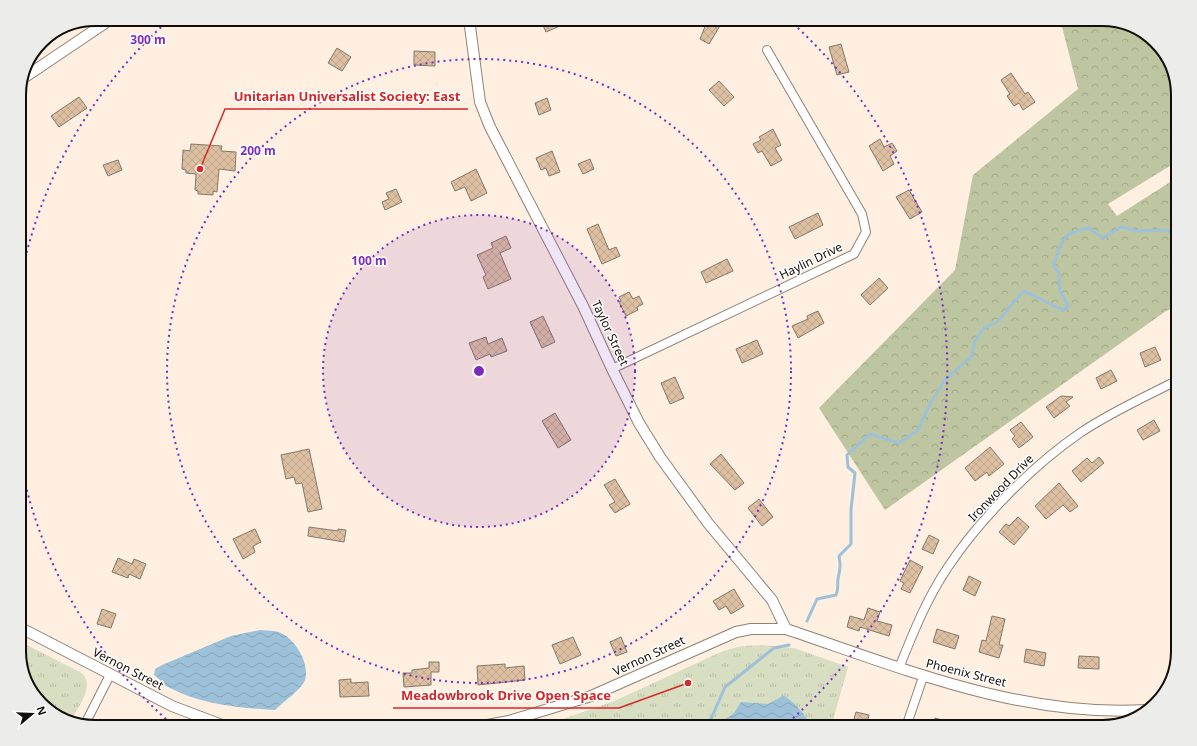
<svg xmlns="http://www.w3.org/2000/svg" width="1197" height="746" font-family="'Noto Sans',sans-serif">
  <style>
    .forest { fill: url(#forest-crowns) }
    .park { fill: url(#park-tufts) }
    .water { fill: url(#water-waves) }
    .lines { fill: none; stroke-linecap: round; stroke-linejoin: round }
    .stream { stroke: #9cc1d8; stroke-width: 3 }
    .building { fill: url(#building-cross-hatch); stroke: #84776a }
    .minor-casing { stroke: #8f8275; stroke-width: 10 }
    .tertiary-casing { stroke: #8f8275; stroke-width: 12 }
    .minor { stroke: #fff; stroke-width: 8 }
    .tertiary { stroke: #fff; stroke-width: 10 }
    .ring { fill: none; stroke: #7b2cbf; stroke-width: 2; stroke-dasharray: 2 4 }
    .labels { text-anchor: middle; stroke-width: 3; stroke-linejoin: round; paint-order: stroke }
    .street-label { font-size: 12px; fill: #110d08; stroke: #fff }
    .rim { fill: none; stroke: #110d08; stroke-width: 2 }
    .centre { fill: #7b2cbf; stroke: #fff; stroke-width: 2 }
    .ring-label { font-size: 12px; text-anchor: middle; font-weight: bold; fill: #7b2cbf; stroke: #fff; stroke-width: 3; stroke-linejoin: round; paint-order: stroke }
    .leader { fill: none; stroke: #d62828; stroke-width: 1.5 }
    .callout-dot { fill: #d62828; stroke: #fff; stroke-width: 1.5 }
    .callout-label { font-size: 13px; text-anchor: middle; font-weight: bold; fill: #d62828; stroke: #fff; stroke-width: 3; stroke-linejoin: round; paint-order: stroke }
  </style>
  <defs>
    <pattern id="forest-crowns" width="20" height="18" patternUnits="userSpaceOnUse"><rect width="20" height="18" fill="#bec6a1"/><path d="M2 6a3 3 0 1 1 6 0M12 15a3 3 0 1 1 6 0" fill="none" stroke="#a2a989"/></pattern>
    <pattern id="park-tufts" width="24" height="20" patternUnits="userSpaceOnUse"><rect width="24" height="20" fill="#d8dec2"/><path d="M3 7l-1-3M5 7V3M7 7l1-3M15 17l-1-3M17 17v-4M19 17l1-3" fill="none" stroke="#b8bda5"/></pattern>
    <pattern id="water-waves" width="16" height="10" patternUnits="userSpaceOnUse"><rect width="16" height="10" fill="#9cc1d8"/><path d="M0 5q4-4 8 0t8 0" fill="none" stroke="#85a5b8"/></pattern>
    <pattern id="building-cross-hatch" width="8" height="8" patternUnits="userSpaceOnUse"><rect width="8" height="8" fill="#ddc0a2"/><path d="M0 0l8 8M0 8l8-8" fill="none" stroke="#bda48a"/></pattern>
  </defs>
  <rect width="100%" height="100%" fill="#feefe0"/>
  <path class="forest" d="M 1060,19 L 1102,19 L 1144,32 L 1168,57 L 1178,95 L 1178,161 L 1108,204 L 1117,216 L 1178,177 L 1178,306 L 1166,311 L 885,510 L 819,408 L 955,270 L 973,175 L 1078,89 Z"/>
  <path class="park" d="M 19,641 L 80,672 C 97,684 78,707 71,720 L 53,714 L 29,689 L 19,655 Z
    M 762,645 L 794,648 L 848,667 L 831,727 L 540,727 L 612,702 L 723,651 L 742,646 Z"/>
  <path class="water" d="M 260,630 C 267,631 275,630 281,633 C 296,640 310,664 305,680 C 302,689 283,702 275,710 C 239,708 199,704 168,687 C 162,684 159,678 154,675 L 155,669 L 162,665 L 231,636 Z
    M 783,696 C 792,699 808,717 811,727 L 714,727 L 734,713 L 741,702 L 768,704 Z"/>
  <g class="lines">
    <path class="stream" d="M 807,621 L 817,599 L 836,595 C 839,589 837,585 838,579 C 840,568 841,568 839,556 L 851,544 L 851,510 L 855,473 L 848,467 L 847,455 L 870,434 L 899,443 L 918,430 L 930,404 L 945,380 L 972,356 L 975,341 L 984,328 L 997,322 L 1023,291 C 1037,296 1049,305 1064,310 L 1068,306 L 1060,291 L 1059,273 L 1053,266 C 1063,241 1060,233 1089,228 L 1103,238 L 1121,227 L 1138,231 L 1166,230 L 1178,236
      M 696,727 L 711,719 L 725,687 L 774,648 L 789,645"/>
  </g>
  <path class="building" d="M 540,19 L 576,19 L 546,32 Z
    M 708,19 L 724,19 L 709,44 L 700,39 Z
    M 841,44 L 849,72 L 837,75 L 829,47 Z
    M 337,48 L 351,57 L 342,71 L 328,63 Z
    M 414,51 L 435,52 L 435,66 L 414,65 Z
    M 1011,73 L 1025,94 L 1028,92 L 1035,102 L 1023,110 L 1019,103 L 1014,106 L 1007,96 L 1010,94 L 1001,80 Z
    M 719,81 L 734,97 L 724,106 L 709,90 Z
    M 79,97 L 87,108 L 59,127 L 51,116 Z
    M 547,98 L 551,110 L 539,115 L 535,103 Z
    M 773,129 L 781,145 L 775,148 L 782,160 L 771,166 L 762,151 L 758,153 L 753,144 L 761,140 L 759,137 Z
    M 880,139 L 884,147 L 892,143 L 897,151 L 890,156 L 894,164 L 883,171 L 869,146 Z
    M 191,144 L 222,146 L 221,151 L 236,152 L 235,171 L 219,169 L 217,192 L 213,191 L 213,195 L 198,194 L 198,191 L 195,190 L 196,174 L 186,173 L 186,170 L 182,169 L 183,150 L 190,151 Z
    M 552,151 L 560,172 L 549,176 L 546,168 L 541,170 L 536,158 Z
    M 590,159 L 594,169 L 583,174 L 578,164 Z
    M 118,160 L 122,170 L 108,176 L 103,165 Z
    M 476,169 L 487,193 L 471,201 L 465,187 L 455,191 L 451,182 Z
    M 396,189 L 402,202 L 385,210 L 382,202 L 389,199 L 386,193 Z
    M 909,190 L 922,212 L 910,219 L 896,197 Z
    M 818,213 L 823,225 L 795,239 L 789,227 Z
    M 598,224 L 609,250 L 616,247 L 620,256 L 602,264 L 587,229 Z
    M 506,236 L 511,248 L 500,253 L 511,279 L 488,289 L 483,277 L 486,275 L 477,255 L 493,248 L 491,243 Z
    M 727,259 L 733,271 L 706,283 L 701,272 Z
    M 879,278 L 888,288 L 870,305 L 861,295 Z
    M 629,292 L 633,299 L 639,296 L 643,304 L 637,307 L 638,310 L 626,316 L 619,302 L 621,301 L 619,297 Z
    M 818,311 L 824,323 L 798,338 L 792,326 L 808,319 L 807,316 Z
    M 543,316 L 555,342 L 542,348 L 530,322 Z
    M 486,337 L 488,344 L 502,338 L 507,351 L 491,357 L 490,354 L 476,360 L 469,343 Z
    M 757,340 L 763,354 L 742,363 L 736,349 Z
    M 1155,347 L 1161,360 L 1145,367 L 1140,353 Z
    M 1111,370 L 1117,381 L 1101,389 L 1096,378 Z
    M 675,377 L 684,398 L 670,404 L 661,383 Z
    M 1061,396 L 1073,397 L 1066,402 L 1070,406 L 1054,418 L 1046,407 Z
    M 555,413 L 571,440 L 558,448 L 542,421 Z
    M 1154,420 L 1160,431 L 1143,440 L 1137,430 Z
    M 1021,422 L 1033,437 L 1019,448 L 1012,439 L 1015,436 L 1010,430 Z
    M 990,447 L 1004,464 L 989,476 L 987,472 L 975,481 L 965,468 Z
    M 309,449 L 322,509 L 308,512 L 302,483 L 296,484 L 294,477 L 286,479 L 281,455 Z
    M 721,454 L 744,483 L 735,490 L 710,464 Z
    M 1099,457 L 1104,463 L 1081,482 L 1072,471 L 1087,458 L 1092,463 Z
    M 615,479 L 630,504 L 615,513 L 609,505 L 615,502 L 604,485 Z
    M 1059,483 L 1078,506 L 1070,512 L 1063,505 L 1046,519 L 1035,506 Z
    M 759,499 L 773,517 L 762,526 L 748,508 Z
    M 1018,517 L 1029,527 L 1014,545 L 999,532 L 1006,524 L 1009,526 Z
    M 309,527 L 338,531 L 338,529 L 346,530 L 344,542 L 308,536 Z
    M 255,529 L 261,542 L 253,546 L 255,552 L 243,559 L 233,539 Z
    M 929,535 L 939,540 L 933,554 L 922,549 Z
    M 118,558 L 132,564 L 134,559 L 146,564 L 140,579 L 129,574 L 128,578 L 112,572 Z
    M 910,560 L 923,567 L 910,593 L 901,589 L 904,583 L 900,581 Z
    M 969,576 L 981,582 L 975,596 L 963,590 Z
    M 734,589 L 744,606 L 731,614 L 726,606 L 719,610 L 713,601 Z
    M 868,608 L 880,612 L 877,621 L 892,625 L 889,636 L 860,627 L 859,631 L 847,627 L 850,616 L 864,620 Z
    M 102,609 L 116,614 L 111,628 L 97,624 Z
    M 992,616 L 1005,619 L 999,645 L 1003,645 L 999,658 L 979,652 L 982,640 L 986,641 Z
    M 937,629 L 959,636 L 955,649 L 933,642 Z
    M 573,637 L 581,655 L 560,664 L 552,645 Z
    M 621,637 L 627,652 L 616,656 L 610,642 Z
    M 1026,649 L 1046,653 L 1044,666 L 1024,662 Z
    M 1079,656 L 1099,657 L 1099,669 L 1078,668 Z
    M 429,662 L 439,662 L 439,672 L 431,672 L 431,685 L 404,687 L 403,673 L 412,673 L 412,670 L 429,668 Z
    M 505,664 L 505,668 L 524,666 L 525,680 L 478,685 L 477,666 Z
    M 351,679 L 351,683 L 368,682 L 369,696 L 340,697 L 339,680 Z
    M 856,712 L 869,715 L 866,727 L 852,727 Z
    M 935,718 L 959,725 L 958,727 L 932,727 Z"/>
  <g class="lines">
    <g class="minor-casing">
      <path id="minor" d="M 612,369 L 854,254 L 866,232 L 862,214 L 767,50
        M 899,668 C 913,633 927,598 948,567 C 980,519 1032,466 1080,433 C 1111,412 1145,397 1178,380
        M 85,724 L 110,675
        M 906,727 L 923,677"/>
    </g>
    <g class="tertiary-casing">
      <path id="tertiary" d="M 469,19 L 480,102 L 490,127 L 583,306 L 612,369 L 639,423 L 660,457 L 708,523 L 772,600 L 786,629
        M 25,77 L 111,19
        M 19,627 L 172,706 L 227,727
        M 477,727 L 509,721 L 591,696 L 736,632 L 751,629 L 786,629 C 902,668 1022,718 1147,710"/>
    </g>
    <use href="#minor" class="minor"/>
    <use href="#tertiary" class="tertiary"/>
  </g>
  <circle cx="479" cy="371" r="156" fill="#7b2cbf" fill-opacity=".12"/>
  <g class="ring">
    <circle cx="479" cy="371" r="156"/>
    <circle cx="479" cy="371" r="312"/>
    <path d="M175 727A468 468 0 0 1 20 460M20 282A468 468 0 0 1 169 20M789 20A468 468 0 0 1 783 727"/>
  </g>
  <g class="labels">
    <g class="street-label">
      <text transform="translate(811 261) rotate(-26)" y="4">Haylin Drive</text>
      <text transform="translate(610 333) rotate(65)" y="4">Taylor Street</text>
      <text transform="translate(1001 488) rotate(-46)" y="4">Ironwood Drive</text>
      <text transform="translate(649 656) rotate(-25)" y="4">Vernon Street</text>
      <text transform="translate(128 669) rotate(27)" y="4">Vernon Street</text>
      <text transform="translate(966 673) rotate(14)" y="4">Phoenix Street</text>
    </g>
  </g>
  <path d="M0 0H1197V746H0ZM95 26H1102A69 69 0 0 1 1171 95V651A69 69 0 0 1 1102 720H95A69 69 0 0 1 26 651V95A69 69 0 0 1 95 26Z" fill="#ececeb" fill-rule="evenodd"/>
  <path class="rim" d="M95 26H1102A69 69 0 0 1 1171 95V651A69 69 0 0 1 1102 720H95A69 69 0 0 1 26 651V95A69 69 0 0 1 95 26Z"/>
  <circle cx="479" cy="371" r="6" class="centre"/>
  <g class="ring-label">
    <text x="148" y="44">300 m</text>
    <text x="258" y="155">200 m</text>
    <text x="369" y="265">100 m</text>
  </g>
  <path class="leader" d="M200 169L225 109H468M688 683L619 708H393"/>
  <g class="callout-dot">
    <circle cx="200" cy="169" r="4"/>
    <circle cx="688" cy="683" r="4"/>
  </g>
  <g class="callout-label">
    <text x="347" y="101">Unitarian Universalist Society: East</text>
    <text x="506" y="700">Meadowbrook Drive Open Space</text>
  </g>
  <g transform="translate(32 714) rotate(71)" stroke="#ffffff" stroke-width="3" paint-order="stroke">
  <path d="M0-3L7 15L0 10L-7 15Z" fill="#110d08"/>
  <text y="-6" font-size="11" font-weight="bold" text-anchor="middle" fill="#110d08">N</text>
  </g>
</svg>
